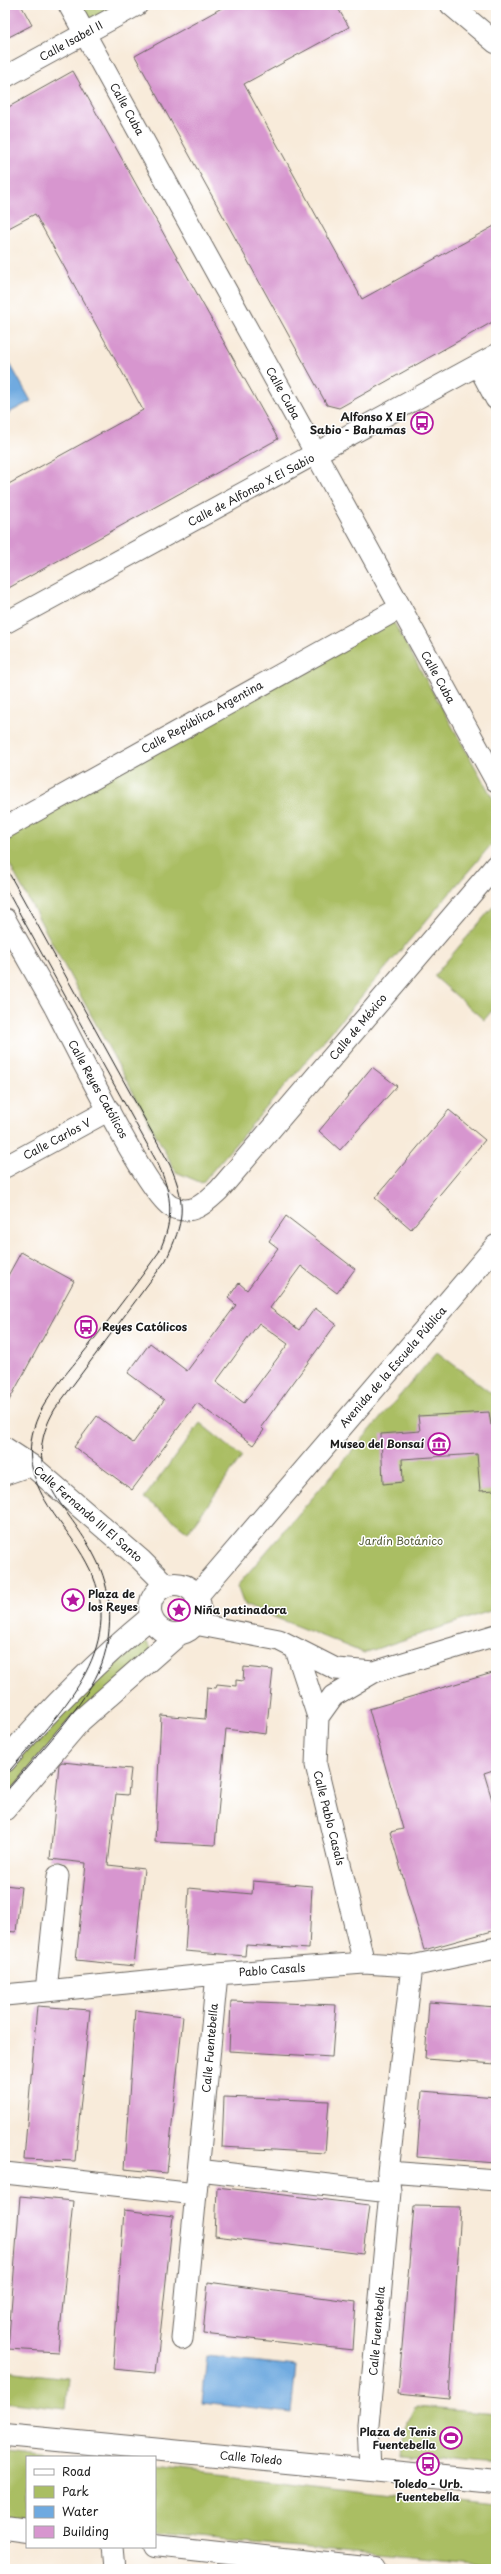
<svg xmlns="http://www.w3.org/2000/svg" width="501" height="2574" font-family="'Playpen Sans',sans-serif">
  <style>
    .green { fill: #aabe63; stroke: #636d40 }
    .water { fill: #6faae0; stroke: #46637e }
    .building { fill: #d796cf; fill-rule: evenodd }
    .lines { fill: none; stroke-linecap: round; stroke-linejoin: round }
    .minor-casing { stroke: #69645e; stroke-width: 23 }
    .tertiary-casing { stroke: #69645e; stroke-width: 24 }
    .minor { stroke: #fff; stroke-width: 21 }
    .tertiary { stroke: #fff; stroke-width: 22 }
    .tram { stroke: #1c1c1c; stroke-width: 1 }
    .labels { text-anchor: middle; stroke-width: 3; stroke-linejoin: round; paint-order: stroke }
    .street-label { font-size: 11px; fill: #1c1c1c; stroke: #fff }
    .poi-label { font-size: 11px; font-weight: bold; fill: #1c1c1c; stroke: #fff; text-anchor: end }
    .park-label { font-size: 11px; fill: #555d38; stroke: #fff }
  </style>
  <rect width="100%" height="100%" fill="#fff"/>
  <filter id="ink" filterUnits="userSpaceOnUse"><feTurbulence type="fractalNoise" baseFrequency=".025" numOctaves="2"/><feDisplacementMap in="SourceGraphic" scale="8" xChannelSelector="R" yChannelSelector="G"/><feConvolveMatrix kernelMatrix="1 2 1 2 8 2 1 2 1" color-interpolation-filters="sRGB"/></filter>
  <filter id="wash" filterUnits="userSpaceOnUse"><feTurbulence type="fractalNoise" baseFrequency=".012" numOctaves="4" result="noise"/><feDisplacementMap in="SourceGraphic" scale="16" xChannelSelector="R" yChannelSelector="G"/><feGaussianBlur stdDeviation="0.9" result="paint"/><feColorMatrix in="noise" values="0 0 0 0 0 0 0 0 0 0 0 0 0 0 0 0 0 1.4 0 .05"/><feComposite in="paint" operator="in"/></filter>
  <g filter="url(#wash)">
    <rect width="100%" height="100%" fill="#f8ebda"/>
    <path class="green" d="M 73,5 L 130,5 L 86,29 Z
      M 389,614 L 496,804 L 496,839 L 202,1183 L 176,1172 L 5,856 L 5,838 Z
      M 496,903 L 496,1006 L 484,1020 L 434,976 Z
      M 437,1352 L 496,1397 L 496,1609 L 364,1653 L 244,1605 L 237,1586 Z
      M 200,1423 L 242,1457 L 188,1532 L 144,1498 Z
      M 140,1634 L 152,1649 L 5,1799 L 5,1771 Z
      M 7,2371 L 68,2378 L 65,2409 L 5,2402 Z
      M 416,2407 L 496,2414 L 496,2464 L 404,2455 L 407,2421 Z
      M 5,2450 L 65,2457 L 27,2457 L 27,2523 L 5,2521 Z
      M 155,2467 L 496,2506 L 496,2566 L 155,2535 Z"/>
    <path class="water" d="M 5,355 L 31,401 L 5,415 Z
      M 207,2356 L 296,2366 L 291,2413 L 202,2403 Z"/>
    <g id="blocks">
      <path class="building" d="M 5,5 L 21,5 L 32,25 L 5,39 Z
        M 227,5 L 336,5 L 349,27 L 244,84 L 362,299 L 496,225 L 496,320 L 339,408 L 327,405 L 135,56 Z
        M 73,71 L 278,439 L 5,590 L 5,486 L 143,410 L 35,214 L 5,230 L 5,109 Z
        M 372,1067 L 397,1086 L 340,1150 L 319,1131 Z
        M 449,1110 L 485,1140 L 411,1229 L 375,1198 Z
        M 286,1216 L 355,1269 L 337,1293 L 301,1266 L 270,1308 L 299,1330 L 315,1308 L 336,1324 L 261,1427 L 264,1430 L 253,1445 L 197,1403 L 132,1490 L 74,1447 L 97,1416 L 133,1443 L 164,1400 L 128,1373 L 150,1343 L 187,1371 L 236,1305 L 228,1298 L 239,1283 L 247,1290 L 278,1248 L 269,1241 ZM 259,1323 L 288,1344 L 244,1403 L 216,1382 Z
        M 21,1252 L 74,1281 L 5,1408 L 5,1281 Z
        M 489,1412 L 491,1425 L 496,1425 L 496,1490 L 480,1491 L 477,1454 L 402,1459 L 403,1482 L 383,1484 L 381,1434 L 420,1431 L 418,1416 Z
        M 244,1667 L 273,1670 L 266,1734 L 226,1729 L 215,1845 L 155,1842 L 161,1715 L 205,1719 L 207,1687 L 216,1688 L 217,1684 L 236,1686 L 236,1680 L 243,1681 Z
        M 496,1672 L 496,1769 L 484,1773 L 493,1803 L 496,1802 L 496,1930 L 424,1950 L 390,1832 L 403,1829 L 369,1709 Z
        M 62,1762 L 131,1769 L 128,1795 L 116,1794 L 108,1865 L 144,1869 L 134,1966 L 76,1960 L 86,1863 L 50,1859 L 59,1764 Z
        M 253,1881 L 312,1886 L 309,1949 L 246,1945 L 245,1956 L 185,1951 L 189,1888 L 252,1894 Z
        M 5,1885 L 21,1887 L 16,1932 L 5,1931 Z
        M 231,2001 L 336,2005 L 332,2057 L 229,2051 Z
        M 429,2002 L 496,2007 L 496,2064 L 425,2059 Z
        M 37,2006 L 90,2010 L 75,2161 L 24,2159 Z
        M 135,2010 L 183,2016 L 167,2173 L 124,2169 Z
        M 422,2091 L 496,2097 L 496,2163 L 417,2157 Z
        M 224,2097 L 329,2101 L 325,2153 L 222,2147 Z
        M 217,2187 L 369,2205 L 363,2254 L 215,2236 Z
        M 20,2196 L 73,2201 L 58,2352 L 8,2349 Z
        M 414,2206 L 461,2207 L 449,2399 L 398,2394 Z
        M 124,2210 L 173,2216 L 156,2373 L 113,2369 Z
        M 208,2282 L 356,2302 L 353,2350 L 203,2334 Z"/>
    </g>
  </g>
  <g filter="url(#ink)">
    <use href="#blocks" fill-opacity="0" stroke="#69645e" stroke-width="1"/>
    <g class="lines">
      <g class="minor-casing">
        <path id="minor" d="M 69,5 L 496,781
          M 451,5 L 496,43
          M 5,77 L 137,5
          M 478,365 L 496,399
          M 5,623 L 496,355
          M 5,828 L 400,608
          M 5,919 C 21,948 38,977 54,1006 C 71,1038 148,1196 172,1207 C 193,1216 205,1203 219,1190 L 496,865
          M 5,1167 L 109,1110
          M 5,1448 L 31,1465 L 141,1560 L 166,1585
          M 5,1474 L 31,1465
          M 195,1624 L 279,1640 L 336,1669 L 374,1672 L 496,1635
          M 296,1650 L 318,1717 L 316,1765 L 364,1963
          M 318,1717 L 333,1696 L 374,1672
          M 46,1991 L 58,1876
          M 5,1995 L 217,1974 L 364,1963 L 412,1966 L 496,1948
          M 198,2170 L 390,2192
          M 388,2172 L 496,2180
          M 5,2173 L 196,2194
          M 182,2339 L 217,1974
          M 370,2470 L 368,2425 L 390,2192 L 388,2172 L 412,1966
          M 113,2547 L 115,2569"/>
      </g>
      <g class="tertiary-casing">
        <path id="tertiary" d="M150 1609a25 25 0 1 1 50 0a25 25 0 1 1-50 0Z
          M 196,1597 L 496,1246
          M 5,1761 C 51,1707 96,1662 151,1617
          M 5,1809 L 80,1721 L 180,1633
          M 5,2435 L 496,2482
          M 5,2528 L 27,2531
          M 155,2545 L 375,2569"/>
      </g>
      <use href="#minor" class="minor"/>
      <use href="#tertiary" class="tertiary"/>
      <path class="tram" d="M 5,866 L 170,1165 C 187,1204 184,1222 166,1260 L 55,1409 C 17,1474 68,1503 95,1557 C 112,1589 114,1628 102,1663 C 89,1702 33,1759 5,1793
        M 5,887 L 158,1164 C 173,1197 174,1219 159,1252 C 137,1283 114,1313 91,1343 C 69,1372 35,1404 31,1442 C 27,1473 43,1500 61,1524 C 73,1540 85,1557 93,1576 C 126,1656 50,1722 5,1776"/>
    </g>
  </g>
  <defs>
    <g id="bus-ring" transform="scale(1.15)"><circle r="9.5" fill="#fff" stroke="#b5179e" stroke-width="1.5"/><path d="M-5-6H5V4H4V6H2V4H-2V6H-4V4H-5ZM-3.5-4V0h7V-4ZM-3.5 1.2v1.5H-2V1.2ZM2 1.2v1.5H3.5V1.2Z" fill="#b5179e"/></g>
    <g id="museum-ring" transform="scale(1.15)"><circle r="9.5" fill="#fff" stroke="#b5179e" stroke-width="1.5"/><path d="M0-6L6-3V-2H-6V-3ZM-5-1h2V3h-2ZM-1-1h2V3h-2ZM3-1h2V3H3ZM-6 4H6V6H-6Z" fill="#b5179e"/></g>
    <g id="sight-ring" transform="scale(1.15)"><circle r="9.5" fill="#fff" stroke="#b5179e" stroke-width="1.5"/><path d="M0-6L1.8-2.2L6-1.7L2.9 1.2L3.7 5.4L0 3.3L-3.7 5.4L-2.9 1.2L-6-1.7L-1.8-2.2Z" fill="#b5179e"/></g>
    <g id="stadium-ring" transform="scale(1.15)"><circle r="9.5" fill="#fff" stroke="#b5179e" stroke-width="1.5"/><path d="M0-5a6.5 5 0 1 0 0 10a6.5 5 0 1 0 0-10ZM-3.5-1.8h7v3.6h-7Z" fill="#b5179e"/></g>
  </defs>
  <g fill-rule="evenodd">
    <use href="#bus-ring" x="422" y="423"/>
    <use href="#bus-ring" x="86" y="1327"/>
    <use href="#museum-ring" x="439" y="1444"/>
    <use href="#sight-ring" x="73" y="1600"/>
    <use href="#sight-ring" x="179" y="1610"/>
    <use href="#stadium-ring" x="451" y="2438"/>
    <use href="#bus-ring" x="428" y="2464"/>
  </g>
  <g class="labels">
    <g class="street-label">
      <text transform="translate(71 41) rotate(-29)" y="4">Calle Isabel II</text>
      <text transform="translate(127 109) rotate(61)" y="4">Calle Cuba</text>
      <text transform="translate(283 393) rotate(61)" y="4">Calle Cuba</text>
      <text transform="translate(251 490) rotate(-28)" y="4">Calle de Alfonso X El Sabio</text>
      <text transform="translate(438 677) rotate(61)" y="4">Calle Cuba</text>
      <text transform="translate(202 717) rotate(-29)" y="4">Calle República Argentina</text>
      <text transform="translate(358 1027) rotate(-50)" y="4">Calle de México</text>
      <text transform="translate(98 1089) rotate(61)" y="4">Calle Reyes Católicos</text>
      <text transform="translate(57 1139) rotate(-28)" y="4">Calle Carlos V</text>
      <text transform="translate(393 1367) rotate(-49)" y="4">Avenida de la Escuela Pública</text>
      <text transform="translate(88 1514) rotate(41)" y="4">Calle Fernando III El Santo</text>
      <text transform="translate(329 1818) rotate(76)" y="4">Calle Pablo Casals</text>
      <text transform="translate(272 1970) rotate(-4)" y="4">Pablo Casals</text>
      <text transform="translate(210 2048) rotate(-85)" y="4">Calle Fuentebella</text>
      <text transform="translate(377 2331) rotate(-85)" y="4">Calle Fuentebella</text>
      <text transform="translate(251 2458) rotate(5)" y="4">Calle Toledo</text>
    </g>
    <g class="poi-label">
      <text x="406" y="421">Alfonso X El<tspan x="406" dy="13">Sabio - Bahamas</tspan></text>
      <text x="102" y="1331" text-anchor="start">Reyes Católicos</text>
      <text x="424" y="1448">Museo del Bonsaí</text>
      <text x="88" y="1598" text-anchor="start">Plaza de<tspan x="88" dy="13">los Reyes</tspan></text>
      <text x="194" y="1614" text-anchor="start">Niña patinadora</text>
      <text x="436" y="2436">Plaza de Tenis<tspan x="436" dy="13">Fuentebella</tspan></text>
      <text x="428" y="2488" text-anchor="middle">Toledo - Urb.<tspan x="428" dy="13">Fuentebella</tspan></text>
    </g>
    <g class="park-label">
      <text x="401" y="1545">Jardín Botánico</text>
    </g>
  </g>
  <rect width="501" height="2574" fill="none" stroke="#fff" stroke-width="20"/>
  <rect x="26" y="2456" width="130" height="92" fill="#ffffff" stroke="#a4a4a4"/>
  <rect x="34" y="2469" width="20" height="6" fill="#ffffff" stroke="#a4a4a4"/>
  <text x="62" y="2476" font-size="12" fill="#1c1c1c">Road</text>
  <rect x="34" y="2486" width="20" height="12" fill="#aabe63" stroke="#a4a4a4"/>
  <text x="62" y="2496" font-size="12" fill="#1c1c1c">Park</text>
  <rect x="34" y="2506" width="20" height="12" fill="#6faae0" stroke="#a4a4a4"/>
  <text x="62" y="2516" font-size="12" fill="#1c1c1c">Water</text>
  <rect x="34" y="2526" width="20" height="12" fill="#d796cf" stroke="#a4a4a4"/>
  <text x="62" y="2536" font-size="12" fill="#1c1c1c">Building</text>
</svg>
